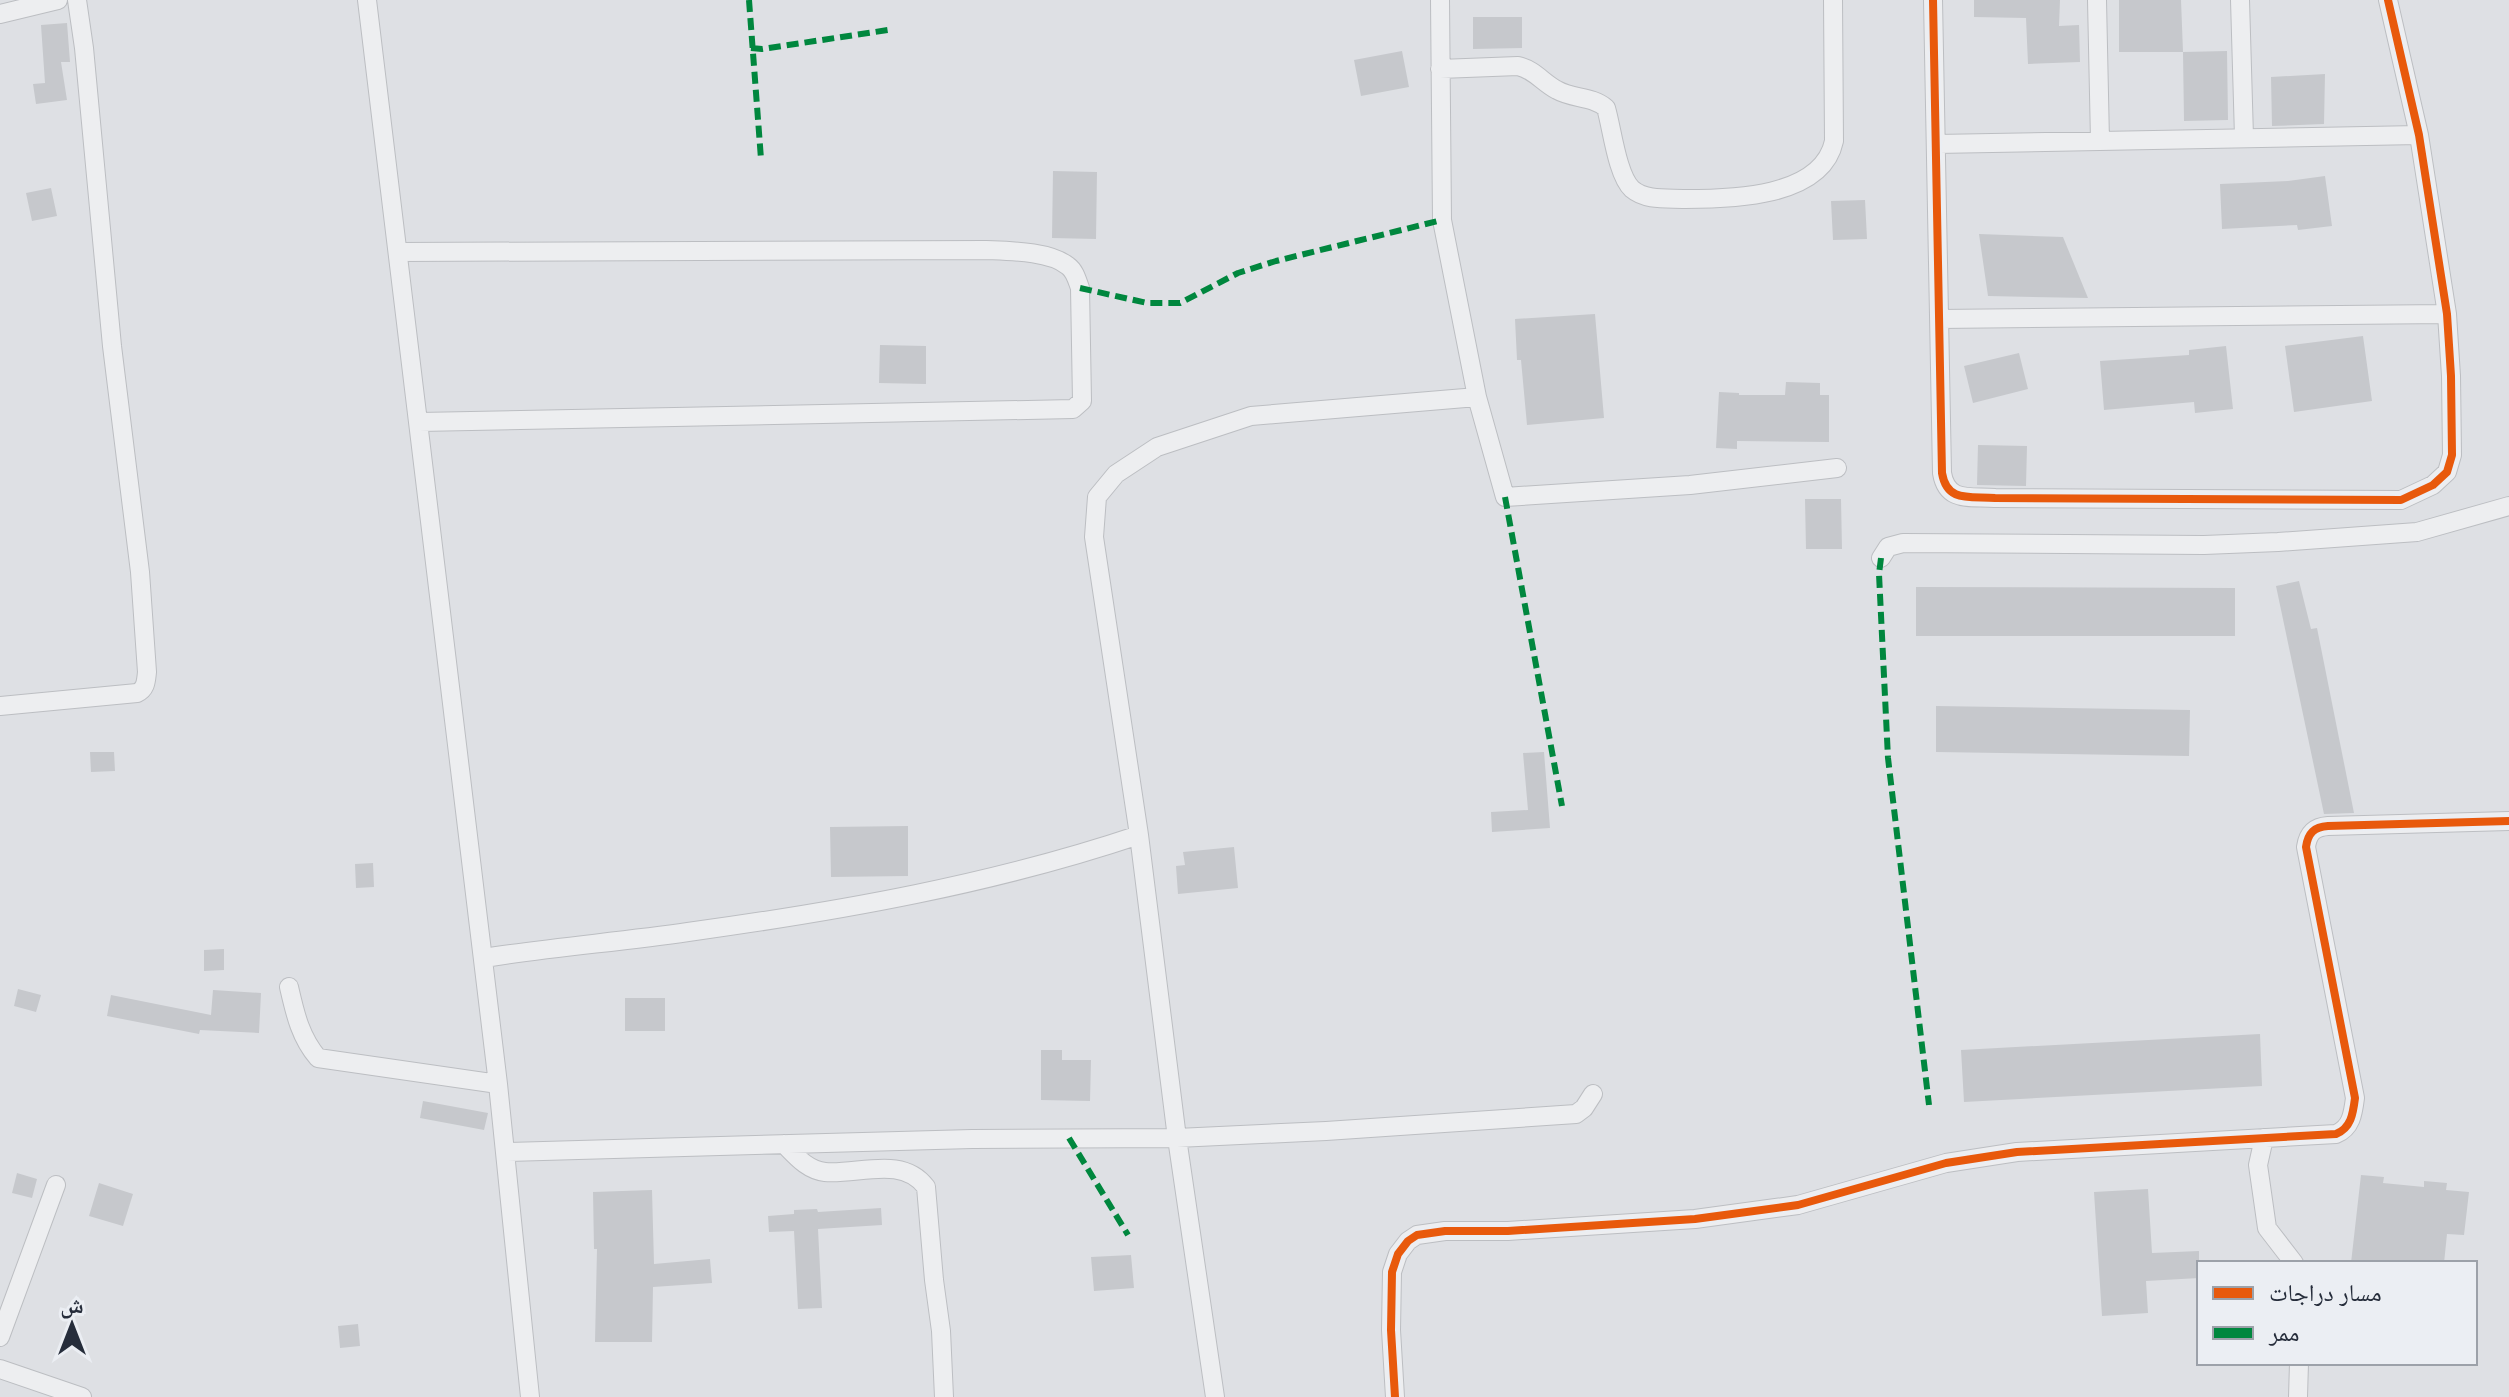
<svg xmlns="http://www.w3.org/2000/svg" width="2509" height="1397" font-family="Overpass,'Noto Naskh Arabic',sans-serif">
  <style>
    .building { fill: #c6c8cc }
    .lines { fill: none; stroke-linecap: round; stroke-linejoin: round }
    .minor-casing { stroke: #bcbec2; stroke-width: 20 }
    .minor { stroke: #edeef0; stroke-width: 18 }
    .quiet { stroke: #00873e; stroke-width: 6; stroke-dasharray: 12 6; stroke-linecap: butt }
    .cycleway-casing { stroke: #ebeef3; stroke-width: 13 }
    .cycleway { stroke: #e8590c; stroke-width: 8 }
  </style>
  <rect width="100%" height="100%" fill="#dee0e4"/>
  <path class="building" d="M 1974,0 L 2060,0 L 2059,26 L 2079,25 L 2080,62 L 2028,64 L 2026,18 L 1974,17 Z
    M 2119,0 L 2181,0 L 2183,52 L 2227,51 L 2228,120 L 2184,121 L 2183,52 L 2119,52 Z
    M 1473,17 L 1522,17 L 1522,48 L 1473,49 Z
    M 67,23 L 70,62 L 61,62 L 67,100 L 36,104 L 33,84 L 45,83 L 41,25 Z
    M 1402,51 L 1409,87 L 1361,96 L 1354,60 Z
    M 2325,74 L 2324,124 L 2272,126 L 2271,77 Z
    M 1053,171 L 1097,172 L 1096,239 L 1052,238 Z
    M 2325,176 L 2332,226 L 2298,230 L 2297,225 L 2222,229 L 2220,184 L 2288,181 Z
    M 51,188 L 57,216 L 32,221 L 26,193 Z
    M 1865,200 L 1867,239 L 1833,240 L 1831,201 Z
    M 1979,234 L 2063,237 L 2088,298 L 1988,296 Z
    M 1595,314 L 1604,418 L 1527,425 L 1521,360 L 1517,360 L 1515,319 Z
    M 2363,336 L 2372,401 L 2294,412 L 2285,346 Z
    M 880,345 L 926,346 L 926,384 L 879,383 Z
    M 2226,346 L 2233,409 L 2195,413 L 2194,402 L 2104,410 L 2100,361 L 2189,355 L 2189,350 Z
    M 2019,353 L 2028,389 L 1973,403 L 1964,366 Z
    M 1786,382 L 1820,383 L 1820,395 L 1829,395 L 1829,442 L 1737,441 L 1737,449 L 1716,448 L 1719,392 L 1739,393 L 1739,395 L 1785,395 Z
    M 1978,445 L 2027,446 L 2026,486 L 1977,485 Z
    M 1805,499 L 1841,499 L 1842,549 L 1806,549 Z
    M 2299,581 L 2311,629 L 2317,628 L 2354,813 L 2324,814 L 2276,586 Z
    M 1916,587 L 2235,588 L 2235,636 L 1916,636 Z
    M 1936,706 L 2190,710 L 2189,756 L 1936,752 Z
    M 90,752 L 114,752 L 115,771 L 91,772 Z
    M 1544,752 L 1550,828 L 1492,832 L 1491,812 L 1528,810 L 1523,753 Z
    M 908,826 L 908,876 L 831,877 L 830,827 Z
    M 1234,847 L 1238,888 L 1178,894 L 1176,866 L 1185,865 L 1183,852 Z
    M 373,863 L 374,887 L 356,888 L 355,864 Z
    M 224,949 L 224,970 L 204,971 L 204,950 Z
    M 18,989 L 41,995 L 36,1012 L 14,1006 Z
    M 213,990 L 261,993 L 259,1033 L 200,1030 L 199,1034 L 107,1016 L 111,995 L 211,1015 Z
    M 625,998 L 665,998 L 665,1031 L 625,1031 Z
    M 2260,1034 L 2262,1086 L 1964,1102 L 1961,1050 Z
    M 1041,1050 L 1062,1050 L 1062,1060 L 1091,1060 L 1090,1101 L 1041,1100 Z
    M 423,1101 L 488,1113 L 484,1130 L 420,1118 Z
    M 17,1173 L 37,1179 L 32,1198 L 12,1193 Z
    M 2361,1175 L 2384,1177 L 2383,1183 L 2424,1187 L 2424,1181 L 2447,1183 L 2446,1190 L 2469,1192 L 2464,1235 L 2447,1234 L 2444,1263 L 2351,1263 Z
    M 99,1183 L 133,1194 L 123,1226 L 89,1216 Z
    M 2148,1189 L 2152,1253 L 2199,1251 L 2199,1278 L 2146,1281 L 2148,1313 L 2102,1316 L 2094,1192 Z
    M 652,1190 L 654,1264 L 710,1259 L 712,1283 L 653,1287 L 652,1342 L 595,1342 L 597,1249 L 594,1249 L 593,1192 Z
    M 881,1208 L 882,1225 L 818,1229 L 822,1308 L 798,1309 L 794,1231 L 769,1232 L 768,1216 L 794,1214 L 794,1210 L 817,1209 L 818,1212 Z
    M 1131,1255 L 1134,1288 L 1094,1291 L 1091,1257 Z
    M 358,1324 L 360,1346 L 340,1348 L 338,1326 Z"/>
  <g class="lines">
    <g class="minor-casing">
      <path id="minor" d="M 367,0 L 498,1084 L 530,1397
        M 1440,0 L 1442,220 L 1477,397 L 1505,497 L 1690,485 L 1837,468
        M 1933,0 L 1942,473 C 1947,503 1970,496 1995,498 L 2401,500 L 2433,485 L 2447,472 L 2452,455 L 2451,376 L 2447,314 L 2419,135 L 2388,0
        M 2097,0 L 2100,141
        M 2240,0 L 2244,137
        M 0,14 L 58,0
        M 1440,69 L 1518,66 C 1535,70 1542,82 1557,90 C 1573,99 1592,96 1606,108 C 1612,128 1617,175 1632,189 C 1646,201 1668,198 1685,199 C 1730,199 1822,198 1834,141 L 1833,0
        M 1936,144 L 2419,135
        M 399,252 L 986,250 C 1009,251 1050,251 1068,266 C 1075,271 1077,280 1080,288 L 1082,401 L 1073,409 L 419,422
        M 1939,319 L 2447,314
        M 1881,558 L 1888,547 L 1903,543 L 2204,545 L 2278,542 L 2417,532 L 2509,506
        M 0,706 L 137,693 C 146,689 146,681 147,672 L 140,572 L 112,346 L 84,48 L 77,0
        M 484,958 C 552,947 620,942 688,932 C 841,911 993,884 1139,835
        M 289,987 C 295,1013 300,1037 318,1058 L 498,1084
        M 2264,1138 L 2258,1165 L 2267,1228 L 2294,1263
        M 784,1144 C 796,1156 807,1170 825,1172 C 858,1175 902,1155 926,1187 L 934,1280 L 941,1331 L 944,1397
        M 506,1152 L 972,1139 L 1177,1138 L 1326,1131 L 1576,1114 L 1584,1108 L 1593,1094
        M 0,1337 L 56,1185
        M 0,1369 L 82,1397
        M 1215,1397 L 1177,1138 L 1139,835 L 1094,537 L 1097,497 L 1116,474 L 1157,447 L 1251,416 L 1477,397
        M 1395,1397 L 1391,1330 L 1392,1272 L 1398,1254 L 1408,1241 L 1417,1235 L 1445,1231 L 1508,1231 L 1695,1219 L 1798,1205 L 1946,1163 L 2017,1152 L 2336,1134 C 2351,1128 2353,1114 2355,1098 L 2306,847 C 2308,833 2314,827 2328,826 L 2509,821
        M 2298,1397 L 2299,1363"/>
    </g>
    <use href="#minor" class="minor"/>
    <path class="quiet" d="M 749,0 L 761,159
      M 751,48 L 762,49 L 888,30
      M 1080,288 L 1147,303 L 1180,303 L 1238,273 L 1276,261 L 1442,220
      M 1505,497 L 1562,806
      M 1881,558 L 1879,574 L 1888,758 L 1929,1105
      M 1069,1138 L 1128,1235"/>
    <g class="cycleway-casing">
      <path id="cycleway" d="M 1933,0 L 1942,473 C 1947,503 1970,496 1995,498 L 2401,500 L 2433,485 L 2447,472 L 2452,455 L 2451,376 L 2447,314 L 2419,135 L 2388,0
        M 1395,1397 L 1391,1330 L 1392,1272 L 1398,1254 L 1408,1241 L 1417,1235 L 1445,1231 L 1508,1231 L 1695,1219 L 1798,1205 L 1946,1163 L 2017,1152 L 2336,1134 C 2351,1128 2353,1114 2355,1098 L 2306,847 C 2308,833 2314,827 2328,826 L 2509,821"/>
    </g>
    <use href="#cycleway" class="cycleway"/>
  </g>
  <rect x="2197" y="1261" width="280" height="104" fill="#ebeef3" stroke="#9ca1a9" stroke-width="2"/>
  <rect x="2213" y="1287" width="40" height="12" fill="#e8590c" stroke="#9ca1a9" stroke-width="2"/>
  <text x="2269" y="1301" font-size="24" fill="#262d3b">مسار دراجات</text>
  <rect x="2213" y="1327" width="40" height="12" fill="#00873e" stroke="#9ca1a9" stroke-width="2"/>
  <text x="2269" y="1341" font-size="24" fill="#262d3b">ممر</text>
  <g transform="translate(72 1325)" stroke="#ebeef3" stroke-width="6" paint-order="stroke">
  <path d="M0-6L14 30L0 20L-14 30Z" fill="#262d3b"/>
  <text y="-12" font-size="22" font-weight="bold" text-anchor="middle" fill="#262d3b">ش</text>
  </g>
</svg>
